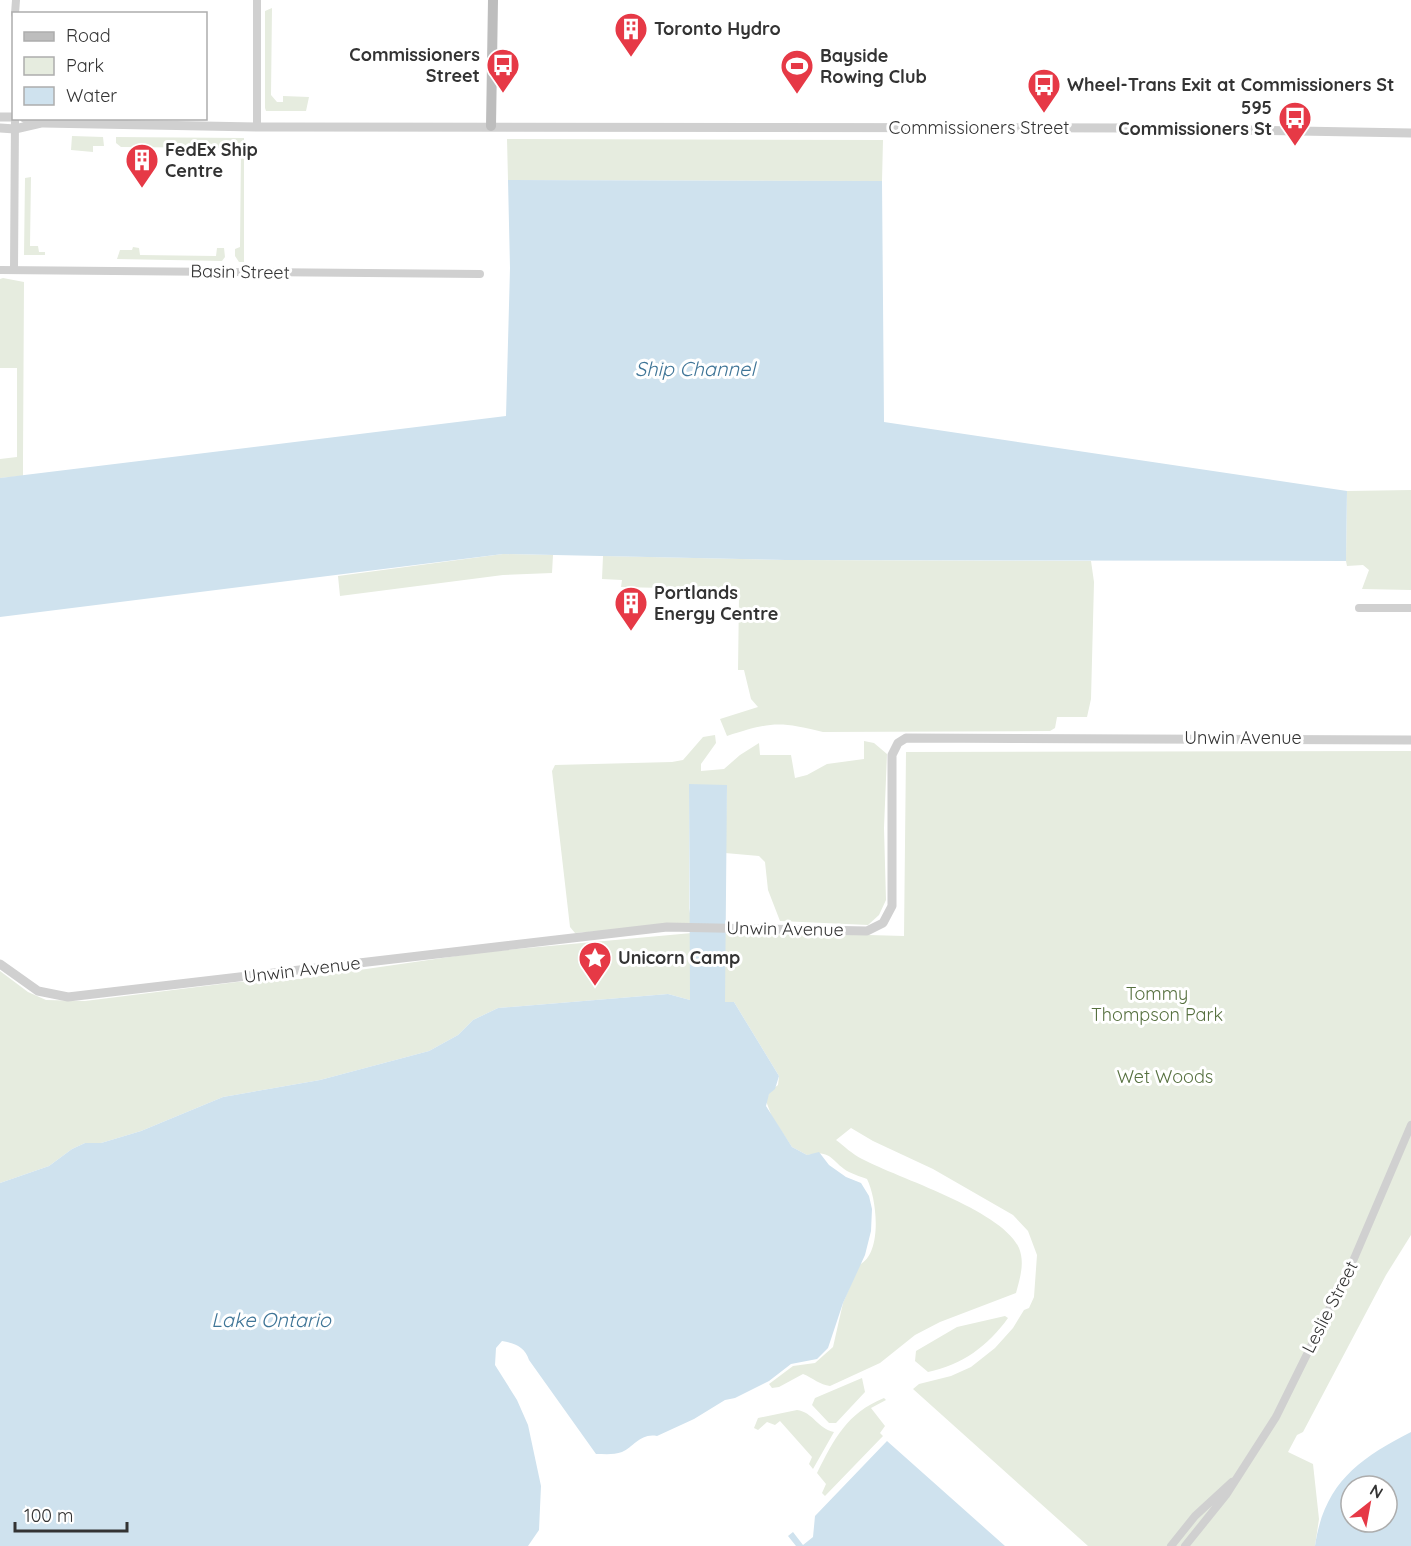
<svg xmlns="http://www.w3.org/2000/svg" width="1411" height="1546" font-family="Quicksand,sans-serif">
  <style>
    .green { fill: #e6ecdf }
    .water { fill: #cfe2ee; fill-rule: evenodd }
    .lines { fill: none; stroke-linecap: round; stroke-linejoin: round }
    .minor { stroke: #d0d0d0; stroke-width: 8 }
    .tertiary { stroke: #d0d0d0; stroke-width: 9 }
    .secondary { stroke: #bdbdbd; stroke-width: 10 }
    .labels { text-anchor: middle; stroke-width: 6; stroke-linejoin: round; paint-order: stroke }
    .poi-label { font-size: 18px; font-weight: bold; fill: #333; stroke: #fff; text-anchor: start }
    .street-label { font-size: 18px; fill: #333; stroke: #fff }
    .park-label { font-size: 18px; fill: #56703f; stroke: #fff }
    .water-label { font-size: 20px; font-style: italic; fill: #3f7597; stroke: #fff }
  </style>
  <rect width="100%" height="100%" fill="#fff"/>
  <path class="green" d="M 272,8 L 271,95 L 277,102 L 283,102 L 283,96 L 309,97 L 306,111 L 266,111 L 265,108 L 265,11 Z
    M 72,136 L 103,137 L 104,146 L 93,146 L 93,152 L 71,150 Z
    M 116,137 L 244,138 L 244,262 L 239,262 L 235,256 L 235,249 L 240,247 L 241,148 L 121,147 L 116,143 Z
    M 507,139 L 883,140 L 882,181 L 508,180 Z
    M 31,177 L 30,246 L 38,246 L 39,252 L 45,252 L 45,255 L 24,255 L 25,178 Z
    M 133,247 L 139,248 L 140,255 L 216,256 L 217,248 L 224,248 L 225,257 L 222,261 L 117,259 L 120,250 L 132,250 Z
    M 3,278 L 24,282 L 23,457 L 23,476 L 0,478 L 0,459 L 17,457 L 17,368 L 0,368 L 0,279 Z
    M 1411,490 L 1411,590 L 1362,589 L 1369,570 L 1363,565 L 1347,566 L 1346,561 L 1347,491 Z
    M 503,554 L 553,555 L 552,573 L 503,575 L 340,596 L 338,576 Z
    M 603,556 L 786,560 L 1091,561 L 1094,582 L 1091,699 L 1087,717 L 1057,717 L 1055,728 L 1050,731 L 823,732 C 779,721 770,722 727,736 L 720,719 L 758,707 L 751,699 L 744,670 L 738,670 L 739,596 L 705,595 L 705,589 L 621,587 L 622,580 L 602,579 Z
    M 715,735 L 716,743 L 701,764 L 701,771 L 724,769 L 740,755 L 759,743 L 760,755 L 791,755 L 795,778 L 807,775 L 827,764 L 864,759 L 864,741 L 874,743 L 887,754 L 884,828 L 886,900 L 879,915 L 868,925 L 780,921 L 768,890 L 765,862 L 759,856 L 725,853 L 727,785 L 689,785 L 689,908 L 692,924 L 575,933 L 570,927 L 552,771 L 555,765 L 672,762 L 683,760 L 703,737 Z
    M 1411,751 L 1411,1235 L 1386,1275 L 1303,1432 L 1297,1435 L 1288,1452 L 1313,1464 L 1319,1519 L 1315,1546 L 1088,1546 L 913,1389 L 919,1384 L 951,1376 L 971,1367 L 995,1348 L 1013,1328 L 1024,1310 L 1029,1308 L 1034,1297 L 1037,1255 L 1028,1231 L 1013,1215 L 933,1169 L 873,1141 L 851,1128 L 836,1140 C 844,1146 852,1154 862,1159 C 900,1179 1002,1210 1019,1248 C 1025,1263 1020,1278 1016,1293 L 940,1322 L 915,1335 L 880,1363 L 830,1386 C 820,1385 813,1378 803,1374 L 779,1387 L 772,1388 L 769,1384 L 793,1366 L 815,1363 L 833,1347 L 843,1303 L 859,1265 C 883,1254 877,1199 867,1179 C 862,1177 855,1175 849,1172 C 830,1161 833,1149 807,1155 L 792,1147 L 772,1117 L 766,1101 L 770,1091 L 778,1085 L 779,1076 L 734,1002 L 725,1002 L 725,931 L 904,936 L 906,752 Z
    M 692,933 L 690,1000 L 668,994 L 498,1008 L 473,1020 L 458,1035 L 429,1051 L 320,1080 L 223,1097 L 141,1131 L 101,1143 L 85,1143 L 72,1149 L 49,1166 L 0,1183 L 0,971 L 28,992 L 46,1000 L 85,1001 L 237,982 L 290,980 L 484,952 Z
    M 1005,1316 L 1008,1318 C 988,1346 962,1365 928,1372 L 915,1361 L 916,1351 L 957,1327 Z
    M 862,1378 L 865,1392 L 836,1423 L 829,1423 L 812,1405 L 815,1398 Z
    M 884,1398 L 886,1400 L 871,1408 L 885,1426 L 880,1433 L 883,1436 L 825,1496 L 822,1493 L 826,1484 L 817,1473 C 834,1439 847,1413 884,1398 Z
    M 797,1410 C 813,1412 818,1429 834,1432 L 813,1469 L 809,1464 L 812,1457 L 780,1421 L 775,1425 L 767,1422 L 758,1430 L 754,1428 L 758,1418 Z"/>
  <path class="water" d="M 508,180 L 882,181 L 884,422 L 1347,491 L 1346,561 L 786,560 L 503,554 L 0,617 L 0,478 L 506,416 L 510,268 Z
    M 689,784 L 727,785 L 725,1002 L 734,1002 L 779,1076 L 775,1089 L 769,1094 L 766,1106 L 792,1147 L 807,1155 L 819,1152 L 829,1165 L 846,1177 L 861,1183 L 869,1196 L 872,1209 L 871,1231 L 865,1255 L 843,1303 L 828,1348 L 817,1359 L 791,1364 L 769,1381 L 735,1398 L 725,1400 L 694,1419 L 657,1436 C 640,1433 634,1447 622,1452 C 614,1455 605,1454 596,1454 L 529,1360 C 525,1347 515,1343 502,1341 L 496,1348 L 495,1365 L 517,1400 L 528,1425 L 541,1486 L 539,1530 L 528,1546 L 0,1546 L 0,1183 L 49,1166 L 72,1149 L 85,1143 L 101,1143 L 141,1131 L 223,1097 L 320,1080 L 429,1051 L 458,1035 L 473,1020 L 498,1008 L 668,994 L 690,1000 Z
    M 1411,1432 L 1411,1546 L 1315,1546 C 1324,1484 1358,1459 1411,1432 ZM 1351,1486 L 1387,1486 L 1387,1522 L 1351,1522 Z
    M 887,1441 L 1005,1546 L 796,1546 L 788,1536 L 793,1532 L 803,1545 L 813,1537 L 815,1516 Z"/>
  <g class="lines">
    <path class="minor" d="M 15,14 L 16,0
      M 257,127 L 257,0
      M 0,270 L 480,274
      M 14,270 L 15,118
      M 1359,608 L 1411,608
      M 1171,1546 L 1195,1516 L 1232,1482
      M 1185,1546 L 1226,1495 L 1276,1417 L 1353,1261 L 1411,1125"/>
    <path class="tertiary" d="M 0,117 L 14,117
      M 24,118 L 43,123 L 257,127 L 1137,128 L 1411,133
      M 0,128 L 15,129 L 41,123
      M 0,964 L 38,991 L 68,997 L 667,927 L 867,931 L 883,923 L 892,906 L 892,755 L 898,743 L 906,738 L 1411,740"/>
    <path class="secondary" d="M 491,126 L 493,0"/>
  </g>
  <defs>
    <g id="building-pin" transform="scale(1.725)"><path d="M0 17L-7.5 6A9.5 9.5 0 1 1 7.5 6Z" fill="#e63946" stroke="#fff"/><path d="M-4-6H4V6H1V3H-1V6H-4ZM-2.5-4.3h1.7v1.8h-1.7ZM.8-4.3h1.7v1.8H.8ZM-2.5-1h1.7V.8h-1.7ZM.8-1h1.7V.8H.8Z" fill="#fff"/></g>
    <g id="bus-pin" transform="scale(1.725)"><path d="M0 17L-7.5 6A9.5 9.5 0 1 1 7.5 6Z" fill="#e63946" stroke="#fff"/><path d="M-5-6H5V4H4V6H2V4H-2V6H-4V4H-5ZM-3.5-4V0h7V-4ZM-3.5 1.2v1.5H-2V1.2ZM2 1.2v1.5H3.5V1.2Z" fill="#fff"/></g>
    <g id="stadium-pin" transform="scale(1.725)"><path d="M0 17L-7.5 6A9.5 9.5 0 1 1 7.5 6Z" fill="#e63946" stroke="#fff"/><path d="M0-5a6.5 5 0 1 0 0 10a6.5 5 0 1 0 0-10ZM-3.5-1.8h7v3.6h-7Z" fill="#fff"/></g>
    <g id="sight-pin" transform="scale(1.725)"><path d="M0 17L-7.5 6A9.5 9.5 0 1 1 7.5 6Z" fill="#e63946" stroke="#fff"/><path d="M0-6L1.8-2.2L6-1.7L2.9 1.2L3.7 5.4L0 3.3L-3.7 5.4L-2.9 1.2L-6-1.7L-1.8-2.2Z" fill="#fff"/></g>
  </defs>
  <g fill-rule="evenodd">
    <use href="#building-pin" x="631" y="29"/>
    <use href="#bus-pin" x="503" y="65"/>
    <use href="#stadium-pin" x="797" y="66"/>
    <use href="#bus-pin" x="1044" y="85"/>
    <use href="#bus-pin" x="1295" y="118"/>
    <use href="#building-pin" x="142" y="160"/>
    <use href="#building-pin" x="631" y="603"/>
    <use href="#sight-pin" x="595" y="958"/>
  </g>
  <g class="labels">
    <g class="poi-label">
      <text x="654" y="35">Toronto Hydro</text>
      <text x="480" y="61" text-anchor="end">Commissioners<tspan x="480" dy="21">Street</tspan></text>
      <text x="820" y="62">Bayside<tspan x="820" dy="21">Rowing Club</tspan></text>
      <text x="1067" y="91">Wheel-Trans Exit at Commissioners St</text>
      <text x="1272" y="114" text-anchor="end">595<tspan x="1272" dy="21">Commissioners St</tspan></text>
      <text x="165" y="156">FedEx Ship<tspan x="165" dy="21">Centre</tspan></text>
      <text x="654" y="599">Portlands<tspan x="654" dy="21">Energy Centre</tspan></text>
      <text x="618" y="964">Unicorn Camp</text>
    </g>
    <g class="street-label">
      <text x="979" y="134">Commissioners Street</text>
      <text transform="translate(240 272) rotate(1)" y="6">Basin Street</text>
      <text x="1243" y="744">Unwin Avenue</text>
      <text transform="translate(785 929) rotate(1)" y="6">Unwin Avenue</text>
      <text transform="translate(302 970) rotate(-7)" y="6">Unwin Avenue</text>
      <text transform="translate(1330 1307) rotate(-63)" y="6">Leslie Street</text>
    </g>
    <g class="park-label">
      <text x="1157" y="1000">Tommy<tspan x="1157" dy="21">Thompson Park</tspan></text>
      <text x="1165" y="1083">Wet Woods</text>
    </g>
    <g class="water-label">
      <text x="695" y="376">Ship Channel</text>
      <text x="271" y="1327">Lake Ontario</text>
    </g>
  </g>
  <rect x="12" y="12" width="195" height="108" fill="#ffffff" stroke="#adadad" stroke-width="1.5"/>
  <rect x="24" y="32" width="30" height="9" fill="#bdbdbd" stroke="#adadad" stroke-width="1.5"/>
  <text x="66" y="42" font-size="18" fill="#333333">Road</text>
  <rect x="24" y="57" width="30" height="18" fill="#e6ecdf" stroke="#adadad" stroke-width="1.5"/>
  <text x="66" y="72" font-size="18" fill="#333333">Park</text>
  <rect x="24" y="87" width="30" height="18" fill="#cfe2ee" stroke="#adadad" stroke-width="1.5"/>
  <text x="66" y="102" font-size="18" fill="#333333">Water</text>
  <g transform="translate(1369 1504) rotate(31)"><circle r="28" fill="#ffffff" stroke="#adadad" stroke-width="1.5"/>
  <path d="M0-4.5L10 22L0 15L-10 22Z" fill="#e63946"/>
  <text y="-9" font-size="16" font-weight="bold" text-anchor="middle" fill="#333333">N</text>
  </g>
  <path d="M15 1522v9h112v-9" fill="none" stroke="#333333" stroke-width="3"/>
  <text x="24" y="1522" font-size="18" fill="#333333" stroke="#ffffff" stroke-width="4.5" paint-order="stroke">100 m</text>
</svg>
